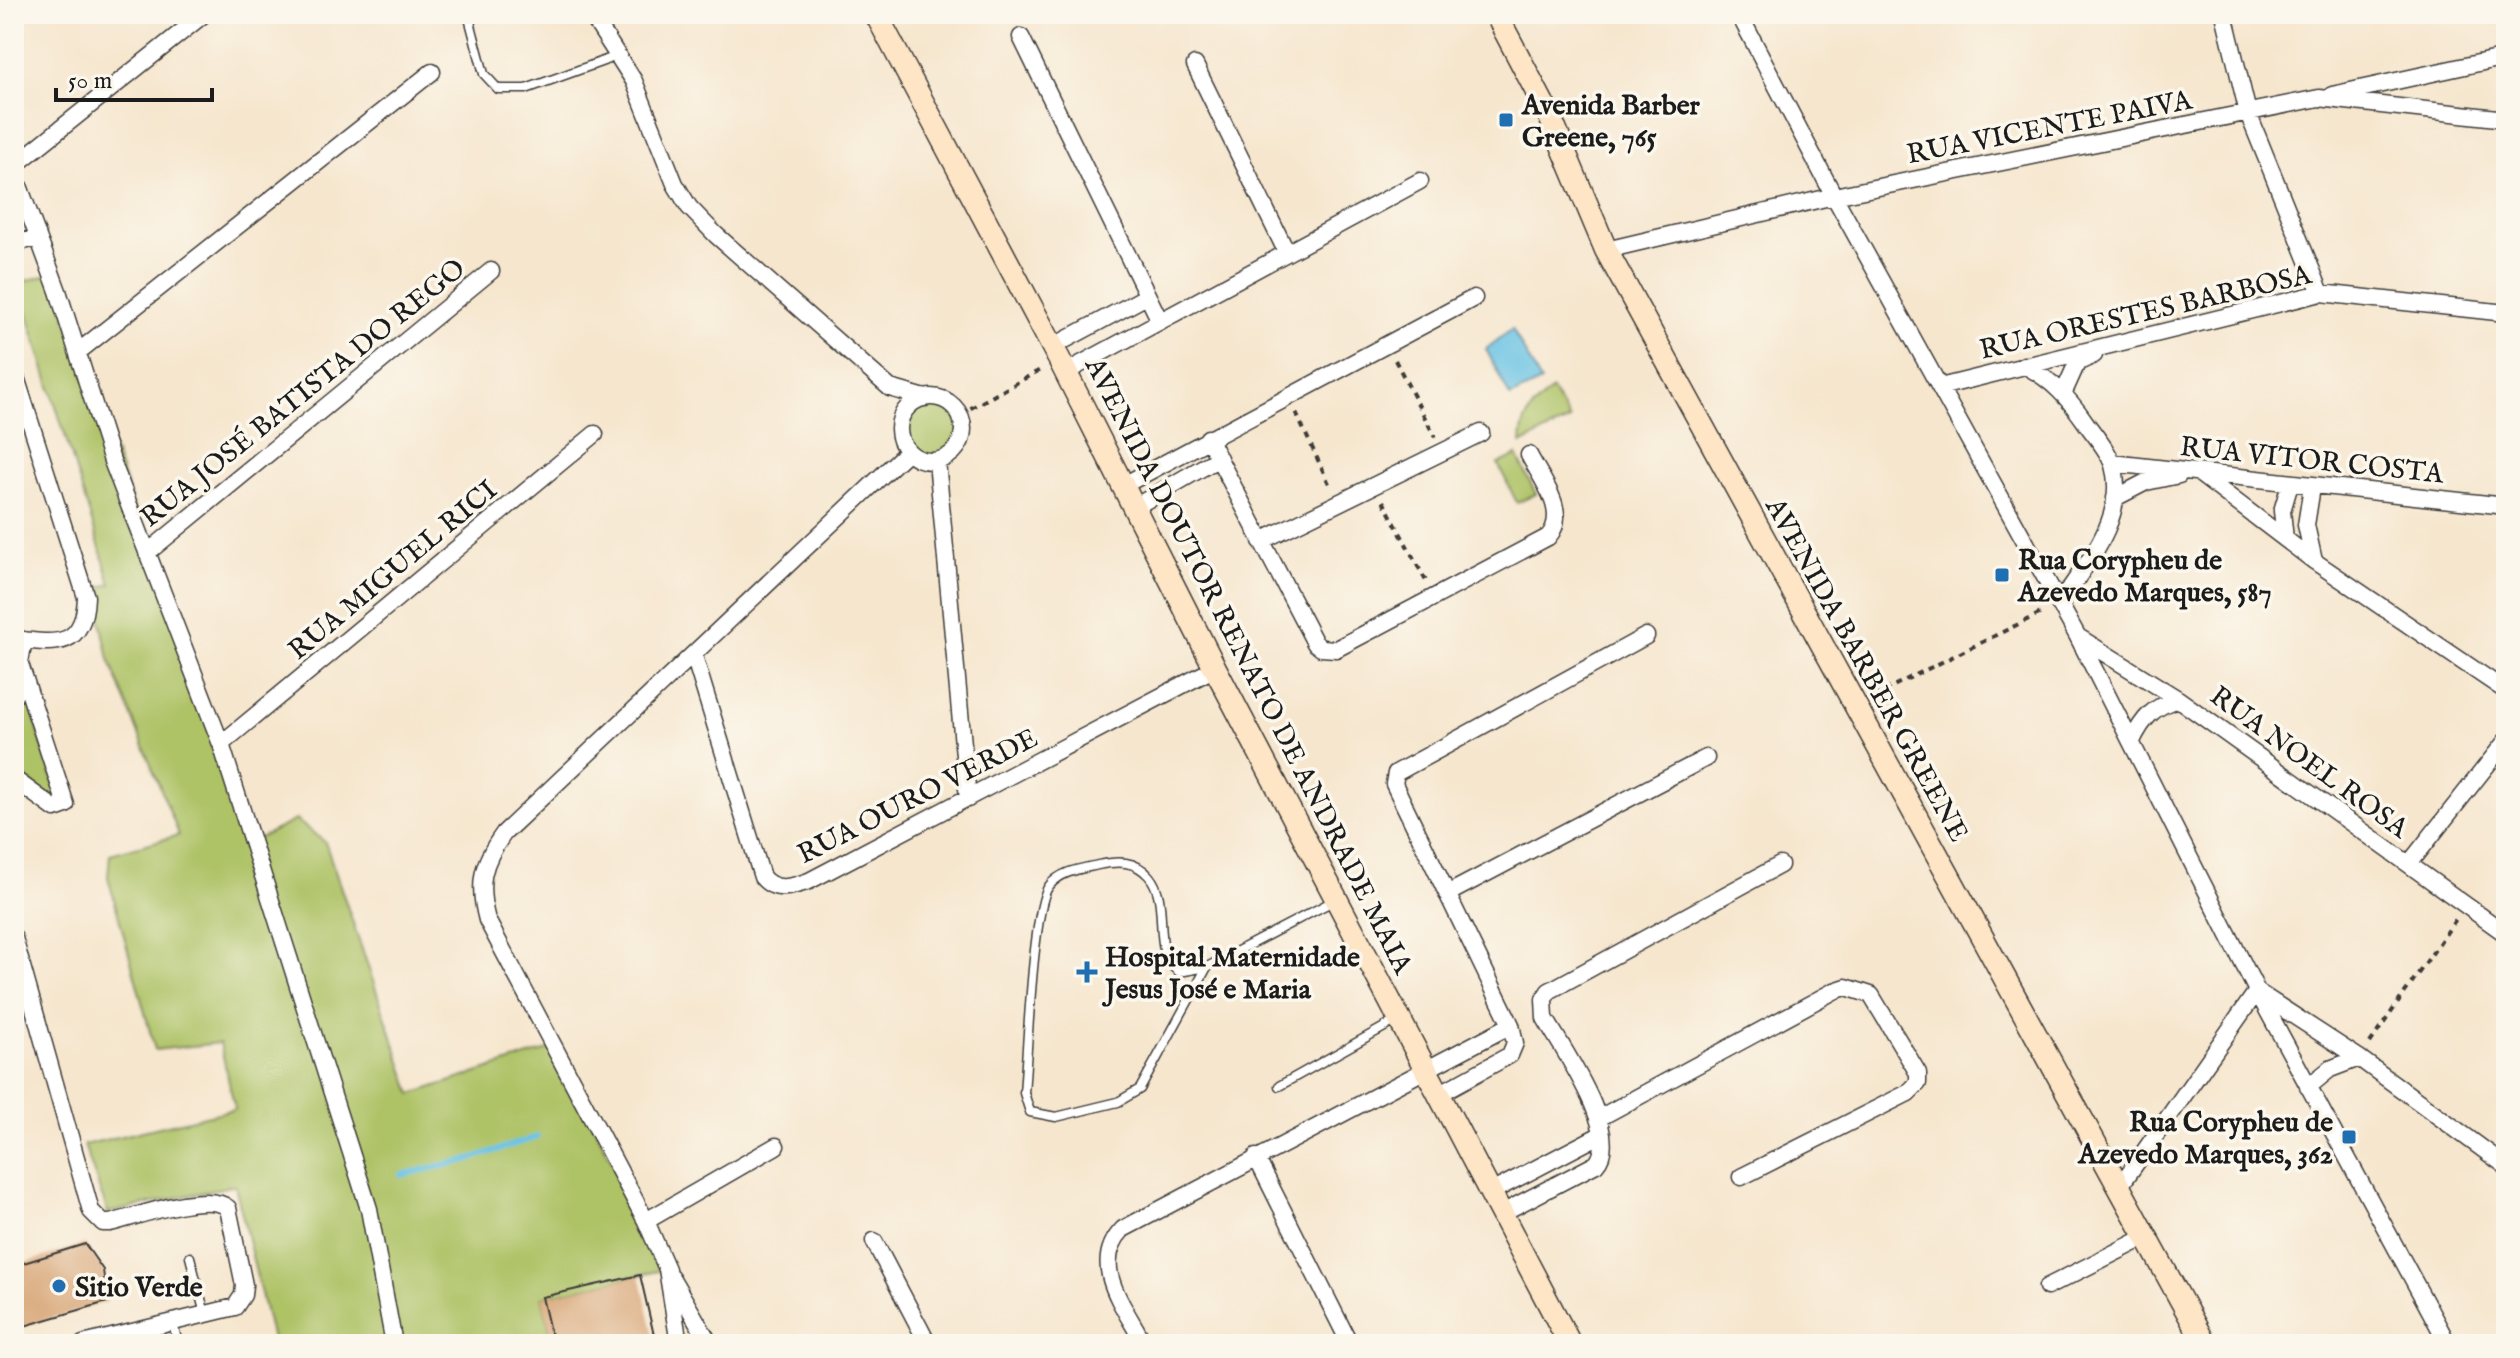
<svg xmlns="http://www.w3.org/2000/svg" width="2520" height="1358" font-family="'IM FELL English',serif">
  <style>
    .green { fill: #aec266; stroke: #656f41; stroke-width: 2 }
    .water { fill: #65c1e3; stroke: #406e80; stroke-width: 2 }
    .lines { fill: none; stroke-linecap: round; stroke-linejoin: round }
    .stream { stroke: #65c1e3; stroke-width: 6 }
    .building { fill: #d5a070 }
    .lane-casing { stroke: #3d3a37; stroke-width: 11 }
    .street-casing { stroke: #3d3a37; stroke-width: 19 }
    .secondary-casing { stroke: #3d3a37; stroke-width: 25 }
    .path { stroke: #3d3a37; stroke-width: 4; stroke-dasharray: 6 6; stroke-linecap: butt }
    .lane { stroke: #fff; stroke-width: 8 }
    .street { stroke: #fff; stroke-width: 16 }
    .secondary { stroke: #fde5c5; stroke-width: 22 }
    .poi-dot { fill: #1f6fb2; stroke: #fbf7ec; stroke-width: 3 }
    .labels { text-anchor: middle; stroke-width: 7; stroke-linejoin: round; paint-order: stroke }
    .poi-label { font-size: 28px; font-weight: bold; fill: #1c1c1c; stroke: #fbf7ec; text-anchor: start }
    .street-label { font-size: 28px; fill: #1c1c1c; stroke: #fbf7ec }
  </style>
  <rect width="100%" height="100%" fill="#fbf7ec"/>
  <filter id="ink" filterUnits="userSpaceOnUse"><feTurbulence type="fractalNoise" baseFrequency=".0125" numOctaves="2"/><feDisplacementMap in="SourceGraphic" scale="16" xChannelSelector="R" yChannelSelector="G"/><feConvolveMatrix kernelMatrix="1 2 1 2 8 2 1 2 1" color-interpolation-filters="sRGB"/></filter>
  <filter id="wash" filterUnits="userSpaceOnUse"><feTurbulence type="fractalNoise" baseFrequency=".006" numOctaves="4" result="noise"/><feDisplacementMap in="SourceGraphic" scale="32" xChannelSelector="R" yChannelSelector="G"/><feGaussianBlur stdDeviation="1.8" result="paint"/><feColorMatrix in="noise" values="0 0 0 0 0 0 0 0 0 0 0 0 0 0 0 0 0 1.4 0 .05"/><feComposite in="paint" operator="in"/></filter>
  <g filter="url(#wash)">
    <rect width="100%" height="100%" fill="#f6e6ce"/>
    <path class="green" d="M 51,274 L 253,841 L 296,820 L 325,842 L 412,1094 L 554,1048 L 667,1269 L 542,1297 L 553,1344 L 273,1344 L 235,1185 L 108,1213 L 84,1145 L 235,1109 L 220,1043 L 155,1050 L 108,877 L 110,854 L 179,835 L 109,659 L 94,589 L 111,584 L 18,283 Z
      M 1552,390 L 1570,420 L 1521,444 C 1521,418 1532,406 1552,390 Z
      M903 429a28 28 0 1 1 56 0a28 28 0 1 1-56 0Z
      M 1517,455 L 1536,494 L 1517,503 L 1498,464 Z
      M 25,688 L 60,803 L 14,770 L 14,724 Z"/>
    <path class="water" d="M 1512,329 L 1541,382 L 1510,397 L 1486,349 Z"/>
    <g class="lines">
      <path class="stream" d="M 401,1175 L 467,1160 L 537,1137"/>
    </g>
    <g id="blocks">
      <path class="building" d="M 85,1244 L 103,1270 L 107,1302 L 14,1329 L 14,1266 Z
        M 640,1275 L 656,1344 L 553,1344 L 542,1297 Z"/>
    </g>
  </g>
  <g filter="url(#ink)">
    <use href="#blocks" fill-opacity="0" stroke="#3d3a37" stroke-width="2"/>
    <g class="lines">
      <g class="lane-casing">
        <path id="lane" d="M 468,14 L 484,74 L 498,89 L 526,89 L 620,55
          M 1207,967 L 1140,1089 L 1118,1102 L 1056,1117 L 1030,1112 L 1024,1093 C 1027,1059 1033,905 1049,886 C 1061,871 1080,869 1098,865 C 1118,861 1135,860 1149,876 C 1172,903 1149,952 1179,972 L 1207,967 L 1335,900
          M 1279,1086 L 1397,1020
          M 190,1257 L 205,1314
          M 173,1323 L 178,1344"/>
      </g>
      <g class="street-casing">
        <path id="street" d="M 591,14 L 634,81 L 675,184 L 689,207 L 716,235 L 890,388 L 925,398
          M 1739,14 L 1834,196 L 2078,637 L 2257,991 L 2448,1344
          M 2224,14 L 2248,113 L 2321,293
          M 1021,37 L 1159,319
          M 1195,65 L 1286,251
          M 2332,95 L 2506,57
          M 14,166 L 204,14
          M 14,172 L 58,291 L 112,461 L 221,744 L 369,1209 L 394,1344
          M 14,243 L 38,238
          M 1606,250 L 1834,196 L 2319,98 L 2506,119
          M 1052,347 L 1147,296
          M 78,352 L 432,72
          M 2024,365 C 2052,380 2068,397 2086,423 C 2095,436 2108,450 2113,465 C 2128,517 2086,564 2059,604
          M 14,371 L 86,597 C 84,649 56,644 14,639
          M 1066,372 L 1420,181
          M 1940,387 L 2321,293 L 2506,313
          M 2064,392 L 2077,363 L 2094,355
          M899 429a32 32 0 1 1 64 0a32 32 0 1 1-64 0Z
          M 1208,438 L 1315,643 L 1321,648 L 1336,649 L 1548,537 C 1570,513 1541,479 1529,455
          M 937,461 L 968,799
          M 2112,463 L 2506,506
          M 2201,475 L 2314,561 L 2506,691
          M 1122,486 L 1474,298
          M 2312,487 L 2306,525 L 2314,561
          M 2115,498 L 2146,482 L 2179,475
          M 1133,508 L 1219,458
          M 2285,539 L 2282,511 L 2290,484
          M 1261,541 L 1481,433
          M 147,553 L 491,271
          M 2080,638 L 2178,699 L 2506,934
          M 694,656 L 762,877 C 775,893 792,887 809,881 L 1215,668
          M 14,696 L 24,640
          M 2132,741 C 2143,718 2154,706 2178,699
          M 221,744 L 595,434
          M 14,779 L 55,809 L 66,805 L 21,667
          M 2409,864 L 2506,741
          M 1447,894 L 1706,758
          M 14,938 L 91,1211 L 103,1223 L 110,1223 C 136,1217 208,1190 228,1208 L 244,1285 L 243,1295 L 235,1307 L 83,1344
          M 2259,993 L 2359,1058 L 2506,1166
          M 2308,1087 L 2330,1069 L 2359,1058
          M 1439,1094 L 1510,1055 L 1515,1043 L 1511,1025 L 1394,784 L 1396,773 L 1646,636
          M 1599,1118 L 1834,991 L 1846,987 L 1871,995 L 1918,1073 L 1918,1083 L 1908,1093 L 1741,1177
          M 1256,1157 L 1350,1344
          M 2120,1186 L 2257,991
          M 1491,1192 L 1602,1134
          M 1502,1213 L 1596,1164 C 1623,1135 1562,1048 1545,1018 L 1544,999 L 1549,991 L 1780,865
          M 646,1221 L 776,1146
          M 874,1241 L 928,1344
          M 671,1277 L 710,1344
          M 2047,1287 L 2146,1237
          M 679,1344 L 667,1269 L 646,1221 L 487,920 C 477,883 482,863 504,833 L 908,451
          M 1144,1344 C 1125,1307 1088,1265 1123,1229 L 1511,1025"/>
      </g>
      <g class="secondary-casing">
        <path id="secondary" d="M 876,14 L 1059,359 L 1215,668 L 1570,1344
          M 1496,14 L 1550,117 L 1606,250 L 2205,1344"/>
      </g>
      <path class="path" d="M 1395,360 L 1435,437
        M 1296,413 L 1331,488
        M 960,414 L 1042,369
        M 1383,501 L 1426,581
        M 1873,696 L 2045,611
        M 2370,1043 L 2456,919"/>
      <use href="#lane" class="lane"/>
      <use href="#street" class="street"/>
      <use href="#secondary" class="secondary"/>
    </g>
  </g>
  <g class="poi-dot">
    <rect x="1498" y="112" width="16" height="16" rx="4"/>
    <rect x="1994" y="567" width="16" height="16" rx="4"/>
    <path d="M1083 960h8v8h8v8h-8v8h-8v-8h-8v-8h8z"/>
    <rect x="2341" y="1129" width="16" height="16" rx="4"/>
    <circle cx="59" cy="1286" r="8"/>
  </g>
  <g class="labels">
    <g class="poi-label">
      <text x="1522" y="114">Avenida Barber<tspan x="1522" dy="32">Greene, 765</tspan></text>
      <text x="2018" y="569">Rua Corypheu de<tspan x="2018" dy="32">Azevedo Marques, 587</tspan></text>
      <text x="1105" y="966">Hospital Maternidade<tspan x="1105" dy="32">Jesus José e Maria</tspan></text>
      <text x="2333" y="1131" text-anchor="end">Rua Corypheu de<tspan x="2333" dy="32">Azevedo Marques, 362</tspan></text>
      <text x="75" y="1296">Sitio Verde</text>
    </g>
    <g class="street-label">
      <text transform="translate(2049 126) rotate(-11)" y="10">RUA VICENTE PAIVA</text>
      <text transform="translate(2145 311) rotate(-13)" y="10">RUA ORESTES BARBOSA</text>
      <text transform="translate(302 392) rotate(-39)" y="10">RUA JOSÉ BATISTA DO REGO</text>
      <text transform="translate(2312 459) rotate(6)" y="10">RUA VITOR COSTA</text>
      <text transform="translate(392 569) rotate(-40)" y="10">RUA MIGUEL RICI</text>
      <text transform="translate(1250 665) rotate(63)" y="10">AVENIDA DOUTOR RENATO DE ANDRADE MAIA</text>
      <text transform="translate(1868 669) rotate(61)" y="10">AVENIDA BARBER GREENE</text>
      <text transform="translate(2310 761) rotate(36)" y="10">RUA NOEL ROSA</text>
      <text transform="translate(917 795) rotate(-27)" y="10">RUA OURO VERDE</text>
    </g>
  </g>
  <rect width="2520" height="1358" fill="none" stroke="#fbf7ec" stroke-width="48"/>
  <path d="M56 88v12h156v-12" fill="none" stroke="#1c1c1c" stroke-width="4"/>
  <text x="68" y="88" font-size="24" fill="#1c1c1c" stroke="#fbf7ec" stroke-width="6" paint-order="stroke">50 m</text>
</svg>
